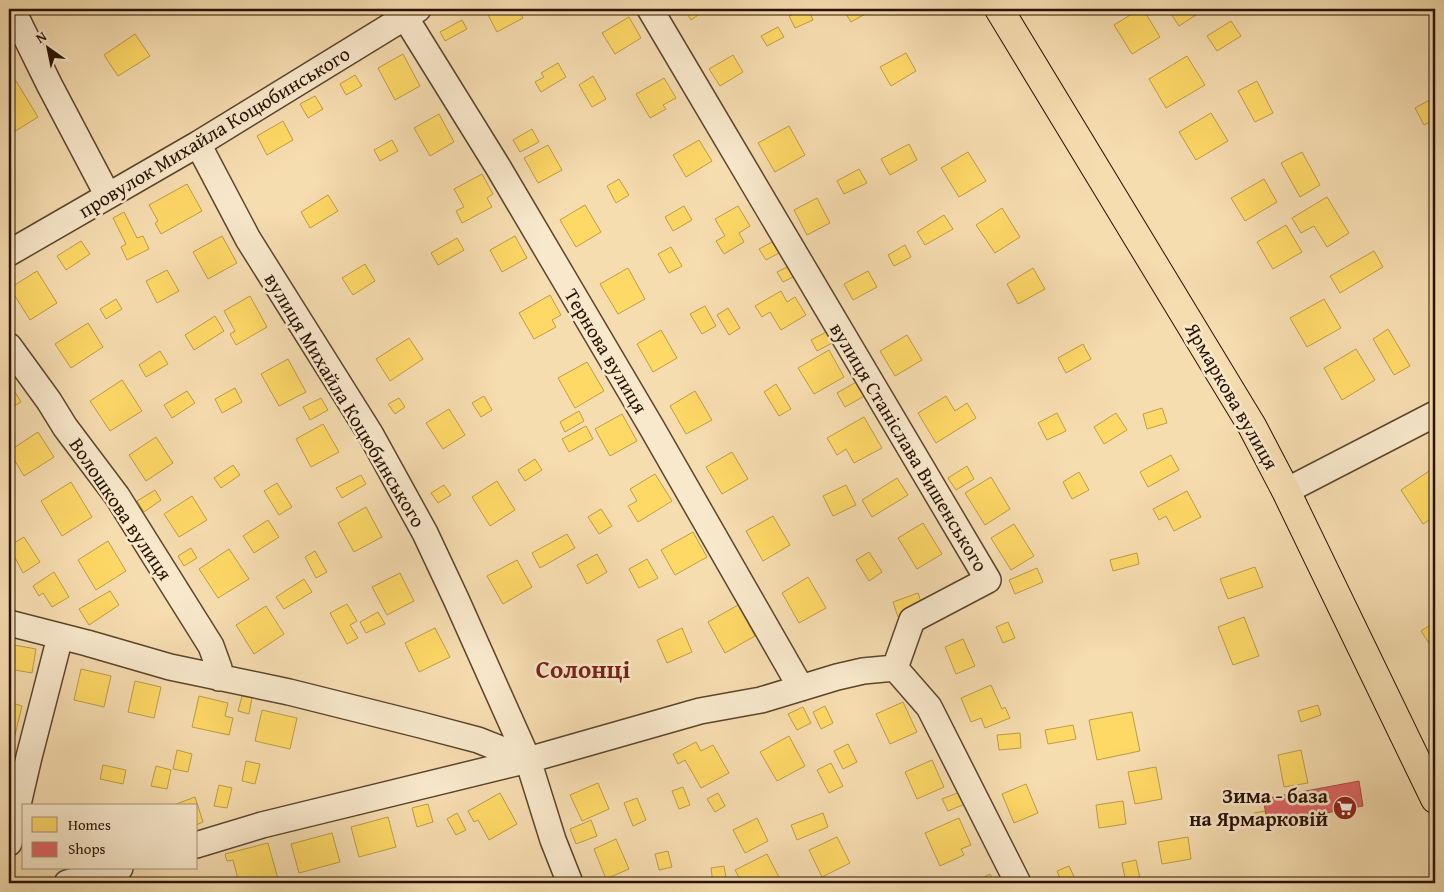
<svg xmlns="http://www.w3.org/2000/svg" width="1444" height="892" font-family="'Gentium Book Plus',serif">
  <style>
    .homes { fill: #ffd966; stroke: #be9d47 }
    .shops { fill: #e06666; stroke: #a94d47 }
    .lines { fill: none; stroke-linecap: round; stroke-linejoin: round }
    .minor-casing { stroke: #5c452c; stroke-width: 28 }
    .major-casing { stroke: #281200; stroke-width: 30 }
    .minor { stroke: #f9e9cc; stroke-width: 25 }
    .major { stroke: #f6ddb0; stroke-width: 28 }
    .labels { text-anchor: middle; stroke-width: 5; stroke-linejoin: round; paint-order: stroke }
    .street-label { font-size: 20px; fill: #281200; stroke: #f9e9cc }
    .poi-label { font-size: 20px; font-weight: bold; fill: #281200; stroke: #f9e9cc; text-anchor: end }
    .district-label { font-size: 25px; font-weight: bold; fill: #7a1f14; stroke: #f9e9cc }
  </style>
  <rect width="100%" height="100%" fill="#f6ddb0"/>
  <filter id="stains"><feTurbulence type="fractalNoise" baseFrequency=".004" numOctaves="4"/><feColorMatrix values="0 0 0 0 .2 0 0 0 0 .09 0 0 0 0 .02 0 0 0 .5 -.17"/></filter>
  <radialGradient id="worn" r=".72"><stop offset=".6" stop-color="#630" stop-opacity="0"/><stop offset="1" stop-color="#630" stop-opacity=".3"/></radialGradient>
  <path class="homes" d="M 485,9 L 518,9 L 523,18 L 497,32 Z
    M 684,9 L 707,9 L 691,20 Z
    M 805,9 L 808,9 L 813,20 L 795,28 L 789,16 Z
    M 843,9 L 874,9 L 851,22 Z
    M 1140,9 L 1143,9 L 1160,37 L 1132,54 L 1114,25 Z
    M 1168,9 L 1192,9 L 1196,15 L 1179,26 Z
    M 629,17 L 641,38 L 615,54 L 602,33 Z
    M 462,20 L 467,29 L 445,41 L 440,32 Z
    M 1231,21 L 1241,36 L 1217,51 L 1207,36 Z
    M 778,27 L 784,37 L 767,46 L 761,36 Z
    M 135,34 L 150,56 L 118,76 L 104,55 Z
    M 906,53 L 916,71 L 891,86 L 880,67 Z
    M 403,54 L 420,86 L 395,100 L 378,68 Z
    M 733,55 L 743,72 L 720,86 L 709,69 Z
    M 1187,56 L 1205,85 L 1166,108 L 1149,79 Z
    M 558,63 L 566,77 L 541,92 L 535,82 L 544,77 L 541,73 Z
    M 355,75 L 362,86 L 346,95 L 340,84 Z
    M 593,76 L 606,99 L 592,107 L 579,85 Z
    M 664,78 L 676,98 L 663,105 L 666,109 L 650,118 L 636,94 Z
    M 16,81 L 38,117 L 9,135 L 9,86 Z
    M 1257,81 L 1273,113 L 1255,122 L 1238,91 Z
    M 315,96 L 323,109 L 308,118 L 300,104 Z
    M 1435,97 L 1435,119 L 1424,125 L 1415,108 Z
    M 1211,113 L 1228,141 L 1196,160 L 1179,132 Z
    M 439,114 L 454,142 L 430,156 L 414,128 Z
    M 283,121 L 293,140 L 267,155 L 257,136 Z
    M 789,126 L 805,155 L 775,172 L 758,143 Z
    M 532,129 L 539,142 L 520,152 L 513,140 Z
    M 392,140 L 398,151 L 380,161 L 374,150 Z
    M 699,140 L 712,161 L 686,177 L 673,155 Z
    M 909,144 L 917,160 L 890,175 L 881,159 Z
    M 548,145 L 562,170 L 538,183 L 524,158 Z
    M 968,152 L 986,181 L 959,197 L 941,168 Z
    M 1302,152 L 1320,185 L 1300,197 L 1281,163 Z
    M 859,169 L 867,183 L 844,194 L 837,181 Z
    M 482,174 L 493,194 L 487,198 L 492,207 L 462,223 L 456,211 L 464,207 L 454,189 Z
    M 619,179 L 629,195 L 616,203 L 607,186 Z
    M 1264,179 L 1277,202 L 1245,221 L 1231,198 Z
    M 187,184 L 202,211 L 161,234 L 155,223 L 158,221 L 149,205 Z
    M 328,195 L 338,211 L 310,228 L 301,212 Z
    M 1327,197 L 1349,233 L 1327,247 L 1314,226 L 1301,233 L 1292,218 Z
    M 817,198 L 830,223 L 807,235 L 794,210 Z
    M 585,205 L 601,232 L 576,247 L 560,220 Z
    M 684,206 L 692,220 L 673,231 L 665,217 Z
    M 738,206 L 750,226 L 739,233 L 744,242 L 724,254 L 716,241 L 725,236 L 715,219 Z
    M 1002,208 L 1020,237 L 995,253 L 976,225 Z
    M 124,212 L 137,238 L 143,236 L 149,249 L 127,260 L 121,247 L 126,244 L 113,218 Z
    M 944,215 L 953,229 L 925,245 L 917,232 Z
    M 1286,225 L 1302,252 L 1273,269 L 1257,242 Z
    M 222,236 L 237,263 L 208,279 L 193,252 Z
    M 515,236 L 527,258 L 502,272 L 490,250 Z
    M 457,238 L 464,250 L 438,265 L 431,253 Z
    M 81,241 L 90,254 L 66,270 L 57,256 Z
    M 772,242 L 779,253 L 766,260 L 759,249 Z
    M 905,245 L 911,257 L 894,266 L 888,255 Z
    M 671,247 L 682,266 L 669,273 L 658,254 Z
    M 1374,251 L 1383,267 L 1340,293 L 1330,276 Z
    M 365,264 L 375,281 L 353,295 L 342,278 Z
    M 789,266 L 795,276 L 783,282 L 777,272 Z
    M 628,268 L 645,299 L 618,314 L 600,284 Z
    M 1033,268 L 1045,289 L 1018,304 L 1007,284 Z
    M 167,270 L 179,291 L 157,303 L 146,281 Z
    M 37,271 L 57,303 L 30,320 L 10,288 Z
    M 868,271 L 877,287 L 853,300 L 844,284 Z
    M 781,291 L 787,302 L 795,297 L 806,315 L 781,330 L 770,312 L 762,317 L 755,306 Z
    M 550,295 L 561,315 L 552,320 L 556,327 L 534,339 L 519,313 Z
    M 250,296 L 267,327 L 236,345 L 230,334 L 235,331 L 224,311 Z
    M 116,299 L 122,309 L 106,319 L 100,309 Z
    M 1324,299 L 1341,328 L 1307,347 L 1290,318 Z
    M 705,306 L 716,326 L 702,334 L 690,314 Z
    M 728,308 L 740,328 L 729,335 L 717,315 Z
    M 215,316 L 224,331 L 194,350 L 185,335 Z
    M 88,323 L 103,347 L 71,368 L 55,344 Z
    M 1388,329 L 1410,366 L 1394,375 L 1373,339 Z
    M 661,330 L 677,358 L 653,372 L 637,344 Z
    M 828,331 L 834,342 L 817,351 L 811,340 Z
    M 907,335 L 922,360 L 895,376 L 880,351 Z
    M 409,338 L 423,359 L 390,381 L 376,359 Z
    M 1083,344 L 1091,359 L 1066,373 L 1058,358 Z
    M 1356,349 L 1375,380 L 1342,400 L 1324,368 Z
    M 829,350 L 844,377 L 814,394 L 798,368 Z
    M 160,351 L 168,364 L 146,377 L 139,365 Z
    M 288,359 L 306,392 L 279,406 L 261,374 Z
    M 587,362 L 604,391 L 575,408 L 558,378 Z
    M 122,380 L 142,411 L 110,431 L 90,401 Z
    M 858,381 L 866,395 L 845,407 L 837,393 Z
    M 9,382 L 21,402 L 9,409 Z
    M 776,384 L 791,409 L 779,416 L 764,392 Z
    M 235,388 L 242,402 L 222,413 L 215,399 Z
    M 187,391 L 195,403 L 172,418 L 164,405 Z
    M 695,391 L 712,420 L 686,434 L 670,406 Z
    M 484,396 L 492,410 L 481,417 L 472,403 Z
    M 946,396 L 955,411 L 967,403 L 976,418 L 936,443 L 918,413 Z
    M 321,398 L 328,410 L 310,420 L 303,407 Z
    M 399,398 L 405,407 L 395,414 L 388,404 Z
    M 1162,408 L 1167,423 L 1147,429 L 1143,414 Z
    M 449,409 L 465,435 L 443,449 L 426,423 Z
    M 579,411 L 584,421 L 565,432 L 560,422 Z
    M 1057,413 L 1066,431 L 1047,440 L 1038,423 Z
    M 1116,413 L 1127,430 L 1104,444 L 1094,427 Z
    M 622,414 L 637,441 L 610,456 L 595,429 Z
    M 864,417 L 882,448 L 854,463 L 846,449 L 837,455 L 827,438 Z
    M 323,424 L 339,452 L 311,467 L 296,439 Z
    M 586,426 L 593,439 L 569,452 L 562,439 Z
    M 38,432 L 54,457 L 24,476 L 9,451 Z
    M 156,437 L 173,463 L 146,481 L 129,455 Z
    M 732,452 L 748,479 L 722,494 L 706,467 Z
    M 1171,455 L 1179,470 L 1148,487 L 1140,472 Z
    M 535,459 L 542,470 L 525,481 L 518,470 Z
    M 233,465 L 240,475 L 221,488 L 214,478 Z
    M 967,466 L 974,479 L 956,490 L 948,478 Z
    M 1435,467 L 1435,516 L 1423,524 L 1401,490 Z
    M 1079,472 L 1089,490 L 1072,499 L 1063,482 Z
    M 655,474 L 672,501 L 638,522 L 628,506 L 637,501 L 630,489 Z
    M 361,475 L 366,484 L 342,498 L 336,488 Z
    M 991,477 L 1010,509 L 985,525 L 965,493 Z
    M 897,478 L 908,495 L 872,517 L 862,500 Z
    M 497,481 L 515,510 L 490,526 L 472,497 Z
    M 71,482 L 92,517 L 62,536 L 41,501 Z
    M 277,483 L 292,507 L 279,515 L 264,491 Z
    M 444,485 L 451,495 L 438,503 L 431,493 Z
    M 846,485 L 856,505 L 833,516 L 823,496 Z
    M 155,490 L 161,500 L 144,512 L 137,501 Z
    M 1187,491 L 1201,517 L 1174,531 L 1166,516 L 1159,520 L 1153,509 Z
    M 192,496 L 207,520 L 179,537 L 164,514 Z
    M 366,507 L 382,537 L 354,552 L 338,523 Z
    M 601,509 L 612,526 L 599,534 L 588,517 Z
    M 773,516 L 790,545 L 763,561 L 746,531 Z
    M 268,520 L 279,537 L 254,553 L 243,536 Z
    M 923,523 L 942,554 L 917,569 L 898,538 Z
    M 1014,524 L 1034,556 L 1011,570 L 991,538 Z
    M 693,532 L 707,557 L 675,575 L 661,550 Z
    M 567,534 L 575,548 L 540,568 L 532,553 Z
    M 24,537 L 40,562 L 23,573 L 9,546 Z
    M 108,541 L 126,571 L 96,590 L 78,560 Z
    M 191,548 L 197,558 L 184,566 L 178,556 Z
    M 229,549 L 249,579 L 218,598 L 199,569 Z
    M 315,551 L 327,572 L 316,578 L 305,557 Z
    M 869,552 L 882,572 L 869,581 L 856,560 Z
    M 1137,553 L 1139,564 L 1113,571 L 1110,560 Z
    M 597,554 L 607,572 L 587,584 L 577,565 Z
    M 647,559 L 658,578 L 639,588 L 629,569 Z
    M 517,560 L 532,587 L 503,604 L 487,576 Z
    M 1255,567 L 1263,587 L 1228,599 L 1220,579 Z
    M 1037,568 L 1043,582 L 1015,594 L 1009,580 Z
    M 54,572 L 69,597 L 52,607 L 43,593 L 39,596 L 33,586 Z
    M 400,573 L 414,601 L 387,615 L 372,587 Z
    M 808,577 L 826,608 L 799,623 L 782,593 Z
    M 304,579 L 312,592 L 284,609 L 276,597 Z
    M 110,591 L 119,605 L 89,625 L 79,609 Z
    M 918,593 L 923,608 L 898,617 L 893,602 Z
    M 347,604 L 357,621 L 350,625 L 358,638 L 347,644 L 330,613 Z
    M 738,605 L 755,636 L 725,653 L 708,622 Z
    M 266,606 L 284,634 L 254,654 L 236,625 Z
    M 378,612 L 385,624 L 366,633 L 360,622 Z
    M 1244,617 L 1259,656 L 1233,665 L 1218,627 Z
    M 1008,622 L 1015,638 L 1003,643 L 996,627 Z
    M 1435,622 L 1435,643 L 1431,646 L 1421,631 Z
    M 435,628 L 450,657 L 419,672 L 405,643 Z
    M 682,628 L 692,652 L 667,663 L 657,640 Z
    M 963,639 L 975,666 L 956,674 L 945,647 Z
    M 9,644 L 36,649 L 32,673 L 9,669 Z
    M 81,669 L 111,676 L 104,707 L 74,700 Z
    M 135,681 L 161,687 L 154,718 L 128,712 Z
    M 991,685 L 1002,709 L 1005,707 L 1010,718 L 985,728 L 981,718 L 971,722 L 961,698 Z
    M 199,696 L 228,703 L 225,716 L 233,718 L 229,735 L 192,727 Z
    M 242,696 L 252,698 L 249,714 L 238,711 Z
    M 9,702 L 22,706 L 15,735 L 9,733 Z
    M 903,702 L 917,732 L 890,744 L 876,714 Z
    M 1318,705 L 1321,715 L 1301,722 L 1298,711 Z
    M 825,706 L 833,723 L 821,729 L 813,712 Z
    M 803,707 L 811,723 L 797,730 L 788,714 Z
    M 262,710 L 297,718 L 290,749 L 255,741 Z
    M 1132,712 L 1140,751 L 1097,760 L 1089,720 Z
    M 1073,725 L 1076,739 L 1048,744 L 1045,730 Z
    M 1020,733 L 1021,748 L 999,750 L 997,735 Z
    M 789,736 L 805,766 L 777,781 L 760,752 Z
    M 696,742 L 701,751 L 713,745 L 729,773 L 701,788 L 685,760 L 678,764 L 673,754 Z
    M 848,744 L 857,762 L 843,769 L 834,751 Z
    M 177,750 L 192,754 L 188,772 L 173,769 Z
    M 1301,750 L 1308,783 L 1284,787 L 1278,755 Z
    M 932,760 L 944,787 L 917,799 L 905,772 Z
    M 246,761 L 260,764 L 255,784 L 242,781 Z
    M 831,763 L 843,786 L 829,793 L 817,770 Z
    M 103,765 L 126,770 L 123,784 L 100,779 Z
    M 156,766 L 171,770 L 167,789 L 151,786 Z
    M 1156,767 L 1162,799 L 1135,804 L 1128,772 Z
    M 598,783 L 609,809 L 582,821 L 570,795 Z
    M 1026,784 L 1038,813 L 1014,823 L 1002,794 Z
    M 219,785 L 232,788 L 227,808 L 214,806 Z
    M 683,787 L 690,805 L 679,809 L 672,791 Z
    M 960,792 L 965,804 L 948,811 L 942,799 Z
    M 500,793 L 517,824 L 489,840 L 478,820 L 474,822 L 468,811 Z
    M 718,793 L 725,806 L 715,812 L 707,799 Z
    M 195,797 L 203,822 L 196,825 L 196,806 L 171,806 Z
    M 637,798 L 646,820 L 633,826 L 624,803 Z
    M 1123,801 L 1126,824 L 1099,828 L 1096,805 Z
    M 428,804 L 433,822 L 417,827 L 412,808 Z
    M 1265,811 L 1268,824 L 1257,826 L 1254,813 Z
    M 457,813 L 466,830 L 456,835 L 447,819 Z
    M 823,813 L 828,827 L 797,840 L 791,825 Z
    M 388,817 L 396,847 L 359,857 L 351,827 Z
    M 757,818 L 768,841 L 745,853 L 733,830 Z
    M 959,818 L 971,845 L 961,849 L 964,855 L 940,866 L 925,833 Z
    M 591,820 L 597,836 L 576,844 L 570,829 Z
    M 332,833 L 340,862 L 299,873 L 291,844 Z
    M 837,837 L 850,863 L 822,877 L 809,850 Z
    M 1188,837 L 1191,859 L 1162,864 L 1158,842 Z
    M 616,839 L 629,869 L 606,879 L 594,849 Z
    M 268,843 L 278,879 L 263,883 L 239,883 L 233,860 L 227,861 L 225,854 Z
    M 668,851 L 672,867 L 659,870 L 655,854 Z
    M 767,854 L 781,881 L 777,883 L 742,883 L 735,870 Z
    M 1136,860 L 1141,883 L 1126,883 L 1122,863 Z
    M 724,866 L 727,883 L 713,883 L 711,868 Z
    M 1069,866 L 1077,883 L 1051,883 L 1060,878 L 1057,871 Z
    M 990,874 L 995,883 L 973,883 Z
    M 145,879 L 146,883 L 131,883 Z"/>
  <path class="shops" d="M 1359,781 L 1363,806 L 1268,824 L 1263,799 Z"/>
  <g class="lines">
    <g class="minor-casing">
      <path id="minor" d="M 12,9 L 50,86 L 108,196
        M 650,9 L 988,580 L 912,620 L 895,668 L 929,707 L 1018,883
        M 405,17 L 498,167 L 652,428 L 801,688
        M 198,144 L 248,239 L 371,435 L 425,533 L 456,599 L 528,760 L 553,840 L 570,883
        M 9,253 L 198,144 L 418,9
        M 9,346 L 49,401 L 65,427 L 117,496 L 211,646 L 219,668 L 219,678
        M 1286,491 L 1435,414
        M 9,623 L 87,643 L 170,667 L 289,692 L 421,725 L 478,740 L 528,760
        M 9,843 L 29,757 L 60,637
        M 196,845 L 262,825 L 528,760 L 700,711 L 761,700 L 837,677 L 863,671 L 895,668
        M 67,883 L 120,868"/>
    </g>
    <g class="major-casing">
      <path id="major" d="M 999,9 L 1252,426 L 1286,491 L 1435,799"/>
    </g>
    <use href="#minor" class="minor"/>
    <use href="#major" class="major"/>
  </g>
  <defs>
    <g id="supermarket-disc" transform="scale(1.25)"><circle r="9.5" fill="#8f2418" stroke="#f9e9cc"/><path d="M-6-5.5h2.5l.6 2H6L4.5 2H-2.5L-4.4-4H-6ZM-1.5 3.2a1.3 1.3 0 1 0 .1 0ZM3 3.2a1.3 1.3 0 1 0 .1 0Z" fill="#fff"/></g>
  </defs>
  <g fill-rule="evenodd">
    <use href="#supermarket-disc" x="1345" y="808"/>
  </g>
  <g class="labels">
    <g class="street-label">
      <text transform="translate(214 132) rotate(-31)" y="7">провулок Михайла Коцюбинського</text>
      <text transform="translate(606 351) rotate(59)" y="7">Тернова вулиця</text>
      <text transform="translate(1232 396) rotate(60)" y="7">Ярмаркова вулиця</text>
      <text transform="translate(345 400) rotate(59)" y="7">вулиця Михайла Коцюбинського</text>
      <text transform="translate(909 447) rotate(59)" y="7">вулиця Станіслава Вишенського</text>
      <text transform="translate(121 509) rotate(56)" y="7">Волошкова вулиця</text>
    </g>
    <g class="poi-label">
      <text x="1328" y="803">Зима - база<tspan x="1328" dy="23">на Ярмарковій</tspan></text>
    </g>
    <g class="district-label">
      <text x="583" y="678">Солонці</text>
    </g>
  </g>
  <rect width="1444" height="892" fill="none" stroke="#f6ddb0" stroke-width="30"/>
  <rect x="10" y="10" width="1424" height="872" fill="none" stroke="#281200" stroke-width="2.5"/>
  <rect x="15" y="15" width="1414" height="862" fill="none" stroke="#281200"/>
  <rect x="22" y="804" width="175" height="65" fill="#f9e9cc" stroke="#a5937a"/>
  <rect x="32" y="817" width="25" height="15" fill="#ffd966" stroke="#a5937a"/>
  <text x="68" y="830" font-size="15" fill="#281200">Homes</text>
  <rect x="32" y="842" width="25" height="15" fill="#e06666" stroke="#a5937a"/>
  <text x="68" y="854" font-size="15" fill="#281200">Shops</text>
  <g transform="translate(48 48) rotate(327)" stroke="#f9e9cc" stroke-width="4" paint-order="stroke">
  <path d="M0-4L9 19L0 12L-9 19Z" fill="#281200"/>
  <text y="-8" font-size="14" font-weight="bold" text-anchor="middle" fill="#281200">N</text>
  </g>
  <rect width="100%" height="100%" filter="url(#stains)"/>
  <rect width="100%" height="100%" fill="url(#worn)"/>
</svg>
